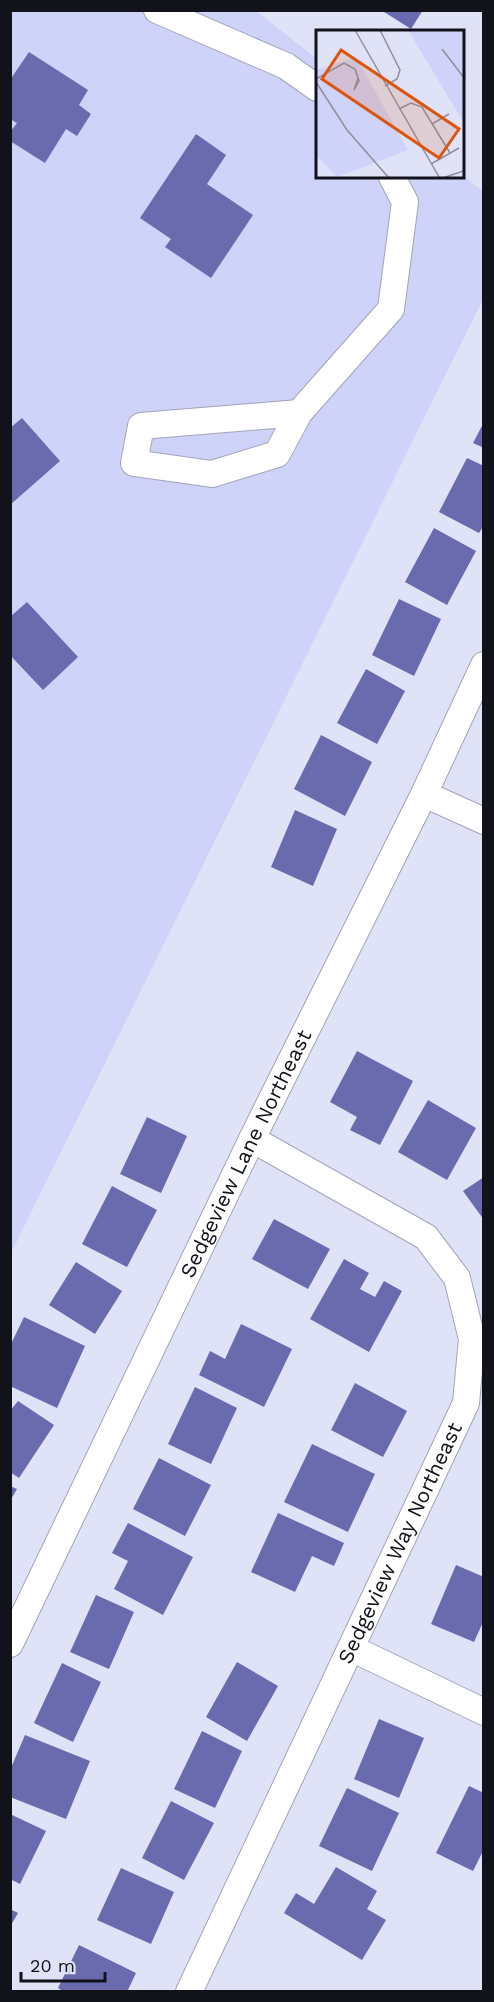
<svg xmlns="http://www.w3.org/2000/svg" width="494" height="2002" font-family="'Work Sans',sans-serif">
  <style>
    .green { fill: #cfd2f9 }
    .building { fill: #6a6aae }
    .lines { fill: none; stroke-linecap: round; stroke-linejoin: round }
    .minor-casing { stroke: #a2a4b9; stroke-width: 28 }
    .minor { stroke: #fff; stroke-width: 26 }
    .labels { text-anchor: middle; stroke-width: 5; stroke-linejoin: round; paint-order: stroke }
    .street-label { font-size: 21px; fill: #12121a; stroke: #e0e2f8 }
    .inset-road { fill: none; stroke: #8e8f9f; stroke-width: 1.5 }
    .view { fill: #dd550d; fill-opacity: 0.15; stroke: #dd550d; stroke-width: 3 }
    .inset-edge { fill: none; stroke: #12121a; stroke-width: 3 }
  </style>
  <rect width="100%" height="100%" fill="#e0e2f8"/>
  <path class="green" d="M 11,11 L 256,11 L 317,59 L 317,177 L 462,177 L 463,175 L 483,192 L 483,299 L 11,1253 Z"/>
  <path class="building" d="M 381,10 L 423,10 L 411,29 Z
    M 29,52 L 88,90 L 79,105 L 91,114 L 77,136 L 66,129 L 45,163 L 10,141 L 10,132 L 17,123 L 10,119 L 10,80 Z
    M 196,134 L 226,155 L 207,184 L 253,215 L 211,278 L 165,247 L 171,239 L 140,218 Z
    M 22,418 L 60,461 L 10,505 L 10,428 Z
    M 484,422 L 484,448 L 473,443 Z
    M 467,458 L 484,466 L 484,525 L 479,533 L 439,512 Z
    M 434,528 L 476,551 L 447,605 L 405,582 Z
    M 399,599 L 441,619 L 414,676 L 372,655 Z
    M 27,602 L 78,657 L 43,690 L 10,655 L 10,617 Z
    M 366,669 L 405,691 L 377,744 L 337,723 Z
    M 321,735 L 372,762 L 345,816 L 294,789 Z
    M 295,810 L 337,829 L 313,886 L 271,867 Z
    M 357,1051 L 413,1081 L 380,1145 L 350,1130 L 357,1117 L 330,1102 Z
    M 428,1100 L 476,1128 L 447,1180 L 398,1152 Z
    M 147,1117 L 187,1136 L 161,1193 L 120,1174 Z
    M 484,1177 L 484,1220 L 463,1191 Z
    M 112,1186 L 157,1210 L 127,1267 L 82,1244 Z
    M 274,1219 L 330,1249 L 308,1289 L 252,1259 Z
    M 344,1259 L 369,1273 L 360,1289 L 375,1297 L 384,1281 L 402,1291 L 369,1352 L 310,1319 Z
    M 76,1262 L 122,1291 L 95,1334 L 49,1305 Z
    M 24,1317 L 85,1346 L 57,1408 L 10,1386 L 10,1346 Z
    M 241,1324 L 292,1349 L 264,1407 L 199,1375 L 210,1351 L 225,1359 Z
    M 355,1383 L 407,1411 L 383,1457 L 331,1430 Z
    M 195,1387 L 237,1408 L 211,1464 L 168,1444 Z
    M 18,1401 L 54,1425 L 19,1478 L 10,1472 L 10,1411 Z
    M 312,1444 L 375,1474 L 348,1532 L 284,1502 Z
    M 159,1458 L 211,1485 L 185,1536 L 133,1509 Z
    M 10,1486 L 17,1489 L 10,1501 Z
    M 278,1513 L 344,1543 L 334,1566 L 312,1556 L 295,1592 L 251,1572 Z
    M 128,1523 L 193,1557 L 163,1615 L 114,1589 L 128,1561 L 112,1553 Z
    M 456,1565 L 484,1577 L 484,1620 L 474,1642 L 431,1624 Z
    M 96,1595 L 134,1612 L 109,1669 L 70,1652 Z
    M 237,1662 L 278,1686 L 247,1741 L 206,1717 Z
    M 62,1663 L 101,1682 L 73,1742 L 34,1723 Z
    M 379,1719 L 424,1738 L 399,1798 L 354,1779 Z
    M 202,1731 L 242,1751 L 215,1808 L 174,1789 Z
    M 25,1735 L 90,1761 L 66,1819 L 10,1797 L 10,1770 Z
    M 469,1786 L 484,1793 L 484,1849 L 473,1871 L 436,1853 Z
    M 347,1788 L 399,1813 L 372,1871 L 319,1846 Z
    M 171,1801 L 214,1823 L 184,1880 L 142,1858 Z
    M 10,1814 L 46,1831 L 20,1884 L 10,1879 Z
    M 336,1867 L 377,1891 L 367,1909 L 386,1920 L 362,1960 L 284,1913 L 296,1893 L 314,1904 Z
    M 121,1868 L 174,1892 L 151,1944 L 97,1920 Z
    M 10,1909 L 18,1913 L 10,1927 Z
    M 79,1945 L 136,1973 L 127,1992 L 64,1992 L 58,1988 Z"/>
  <g class="lines">
    <g class="minor-casing">
      <g id="minor">
        <path d="M 157,10 L 286,66 L 317,88"/>
        <path d="M 299,413 L 141,426 L 134,463 L 212,474 L 277,454 L 299,413 L 391,309 L 405,202 L 392,177"/>
        <path d="M 424,794 L 484,821"/>
        <path id="s1" d="M 10,1644 L 252,1139 L 424,794 L 484,665"/>
        <path d="M 351,1648 L 484,1712"/>
        <path id="s2" d="M 189,1992 L 466,1403 L 472,1339 L 457,1278 L 426,1237 L 252,1139"/>
      </g>
    </g>
    <use href="#minor" class="minor"/>
  </g>
  <g class="labels">
    <g class="street-label">
      <text dy="7" stroke="none"><textPath href="#s1" startOffset="544">Sedgeview Lane Northeast</textPath></text>
      <text dy="7" stroke="none"><textPath href="#s2" startOffset="496">Sedgeview Way Northeast</textPath></text>
    </g>
  </g>
  <g transform="translate(316 30)">
    <rect width="148" height="148" fill="#e0e2f8"/>
    <path d="M 92,0 L 148,0 L 148,93 ZM 40,27 L 92,120 L 21,147 L 0,125 L 0,40 Z" fill="#cfd2f9"/>
    <path class="inset-road" d="M 39,0 L 123,147M 64,0 L 84,40 L 81,49 L 69,56M 126,19 L 149,49M 0,49 L 28,33 L 39,39 L 43,51 L 38,60 L 42,48M 0,52 L 31,100 L 73,148M 83,79 L 95,73 L 106,77 L 134,123M 116,94 L 133,84M 115,134 L 143,118M 127,148 L 147,141"/>
    <path class="view" d="M 25,20 L 143,99 L 123,128 L 6,49 Z"/>
    <rect width="148" height="148" class="inset-edge"/>
  </g>
  <rect width="494" height="2002" fill="none" stroke="#12121a" stroke-width="24"/>
  <path d="M21 1972v9h84v-9" fill="none" stroke="#12121a" stroke-width="3"/>
  <text x="30" y="1972" font-size="18" fill="#12121a" stroke="#e0e2f8" stroke-width="4.5" paint-order="stroke">20 m</text>
</svg>
